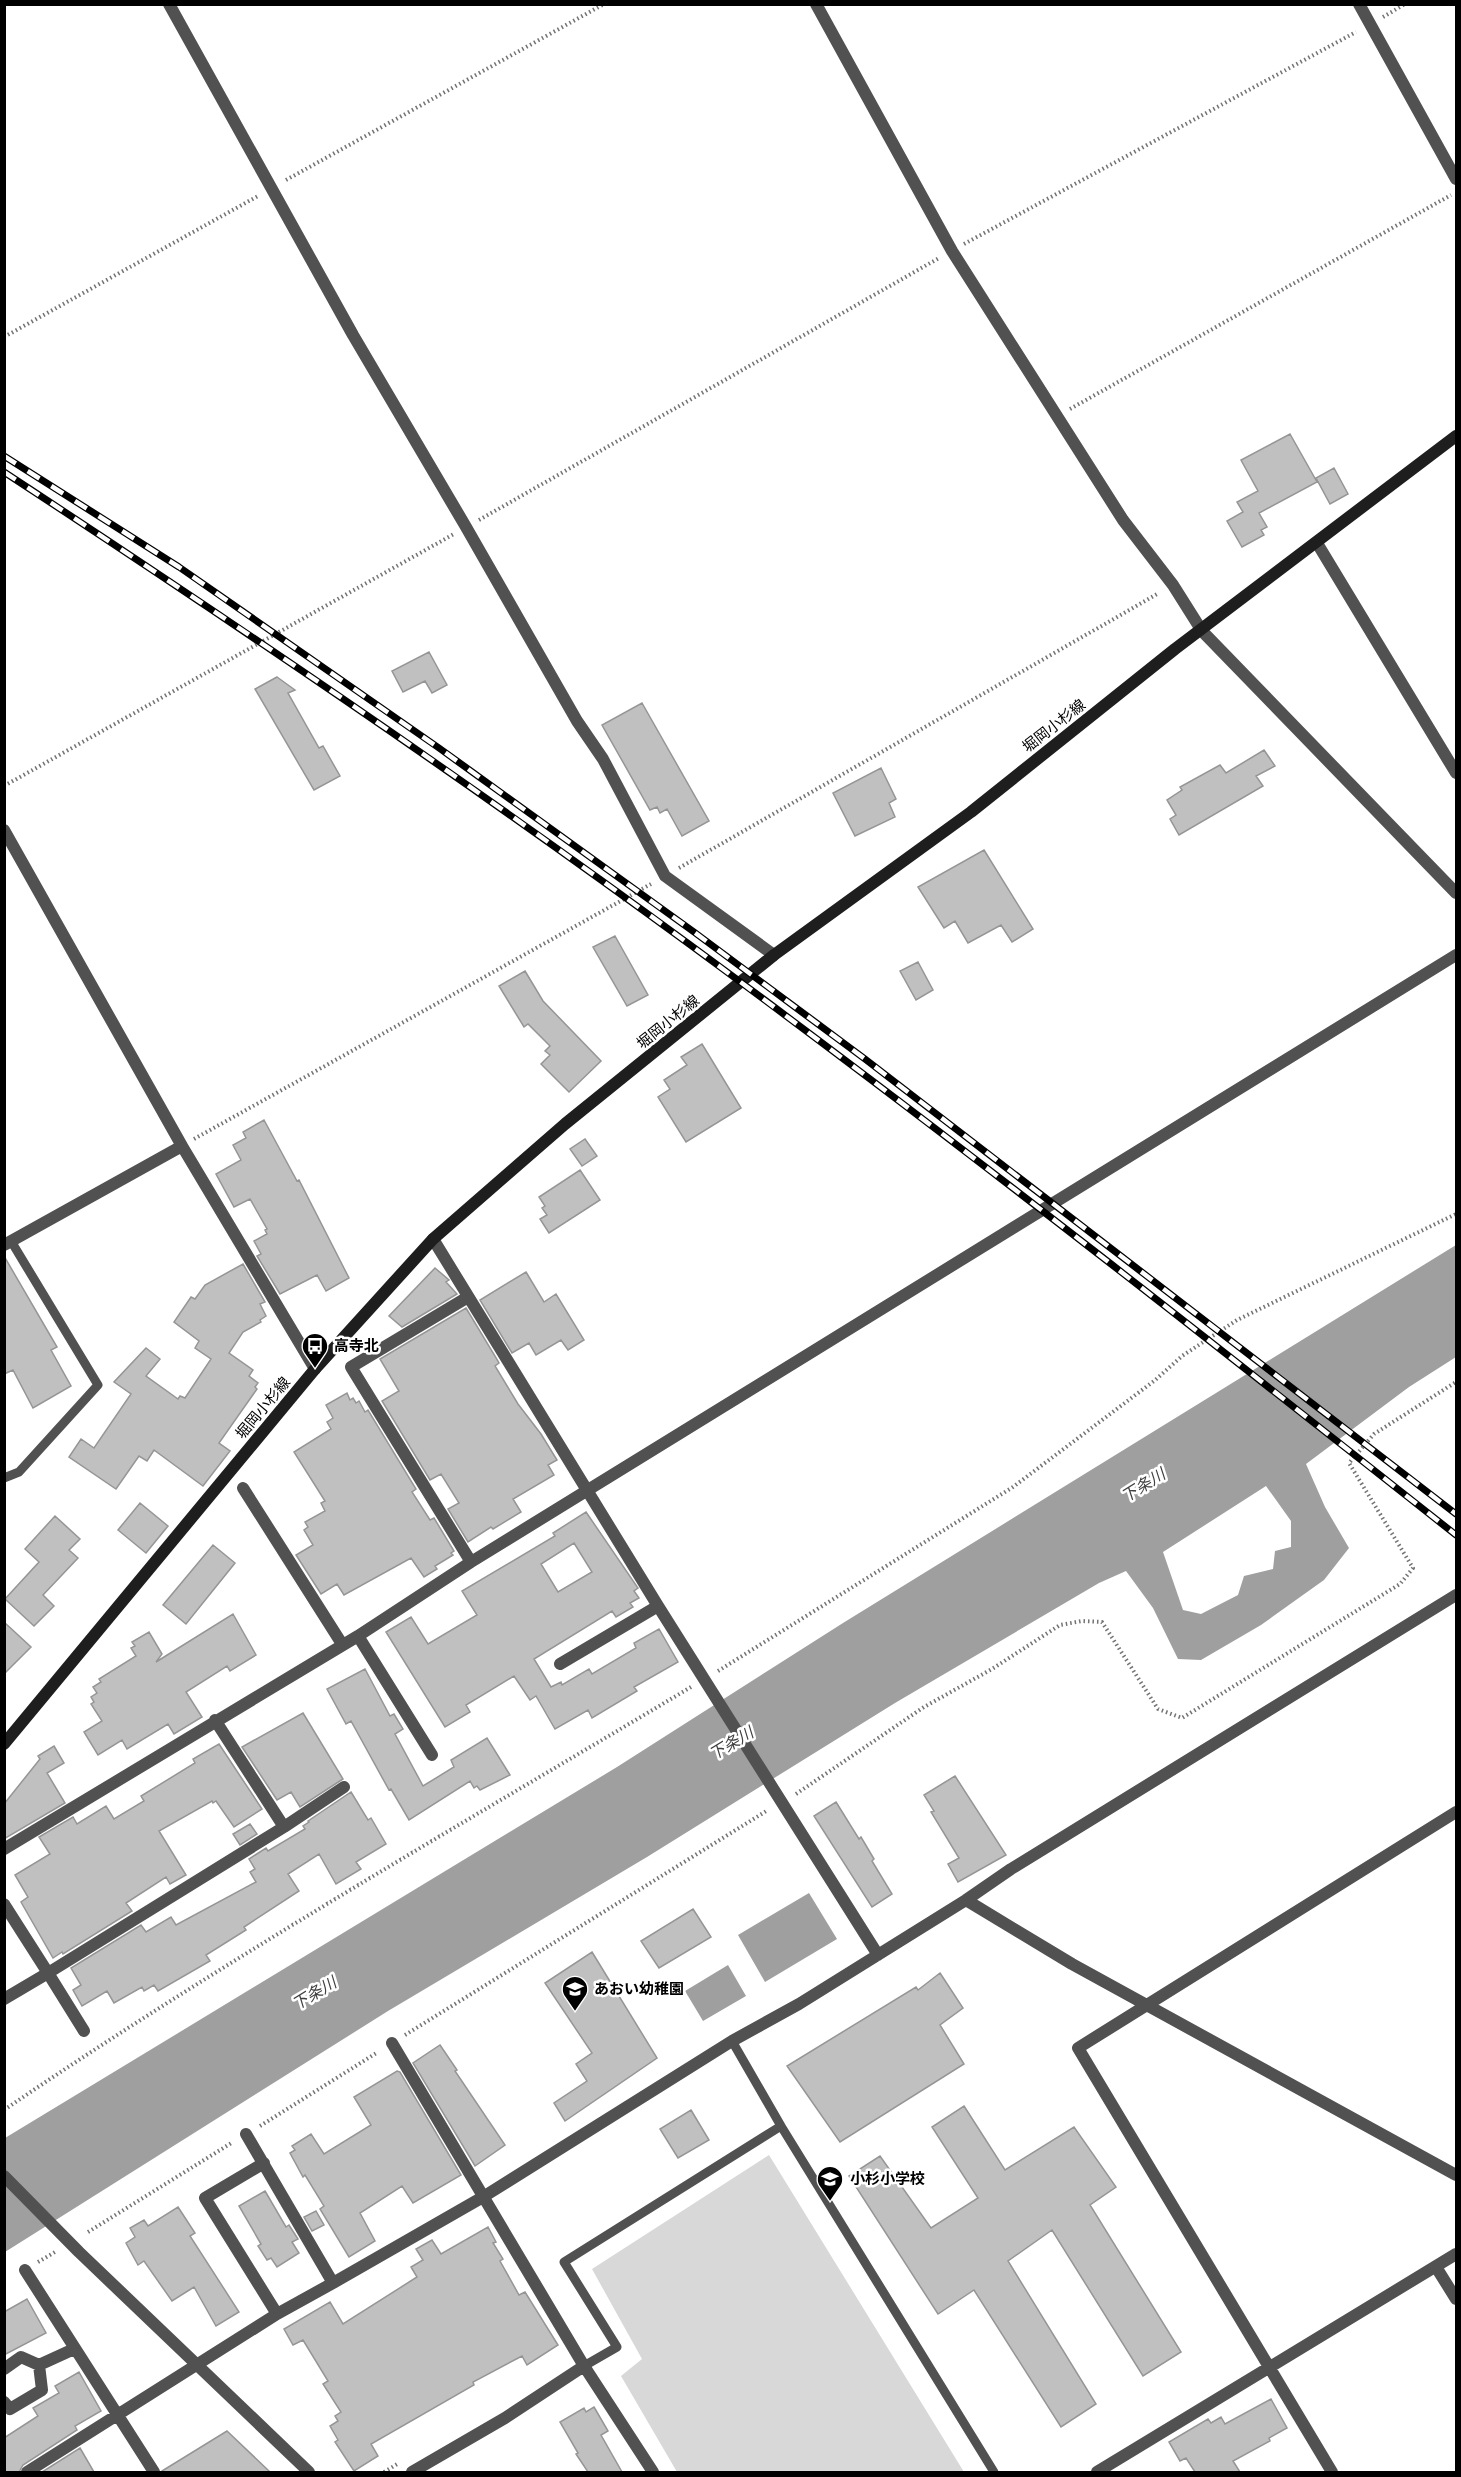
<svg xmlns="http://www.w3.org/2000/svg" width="1461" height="2477" font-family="'Titillium Web','Noto Sans JP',sans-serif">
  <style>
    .green { fill: #d8d8d8 }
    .water { fill: #9f9f9f; fill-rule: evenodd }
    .building { fill: #c0c0c0; stroke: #959595; stroke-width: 1.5; fill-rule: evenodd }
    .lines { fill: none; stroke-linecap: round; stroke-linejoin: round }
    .path { stroke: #737373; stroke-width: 4; stroke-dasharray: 1.5 3; stroke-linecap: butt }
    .service { stroke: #515151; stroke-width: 9 }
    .minor { stroke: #515151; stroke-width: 12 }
    .tertiary { stroke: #515151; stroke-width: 12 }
    .secondary { stroke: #1e1e1e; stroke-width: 12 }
    .rail-casing { stroke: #000; stroke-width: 7 }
    .rail { stroke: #fff; stroke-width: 4.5; stroke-dasharray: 14; stroke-linecap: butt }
    .labels { text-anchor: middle; stroke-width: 5; stroke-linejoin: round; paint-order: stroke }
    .street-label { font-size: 15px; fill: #000; stroke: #fff }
    .poi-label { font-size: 15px; font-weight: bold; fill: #000; stroke: #fff; text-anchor: start }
    .water-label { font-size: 16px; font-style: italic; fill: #404040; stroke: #fff }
  </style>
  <rect width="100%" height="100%" fill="#fff"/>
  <path class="green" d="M 769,2155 L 964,2472 L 677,2472 L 621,2376 L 642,2359 L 592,2269 Z"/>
  <path class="water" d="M 1456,1245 L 1456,1357 L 1409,1387 L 1306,1464 L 1325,1507 L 1349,1548 L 1324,1580 L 1261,1625 L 1201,1660 L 1178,1659 L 1153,1608 L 1126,1571 L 1099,1583 L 895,1703 L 647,1857 L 388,2011 L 5,2252 L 5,2138 L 617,1767 L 843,1623 ZM 1266,1486 L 1291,1521 L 1291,1547 L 1275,1551 L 1273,1569 L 1244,1576 L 1238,1595 L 1201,1614 L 1183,1610 L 1163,1552 Z
    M 809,1893 L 837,1939 L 765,1982 L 738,1935 Z
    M 728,1965 L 746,1996 L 703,2021 L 685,1991 Z"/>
  <path class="building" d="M 1290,434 L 1317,482 L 1259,513 L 1267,527 L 1261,530 L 1264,535 L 1242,547 L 1227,521 L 1243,512 L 1237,502 L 1258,491 L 1241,460 Z
    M 1334,468 L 1348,494 L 1330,504 L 1316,478 Z
    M 429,652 L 447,685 L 432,693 L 425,681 L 403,692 L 392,671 Z
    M 277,677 L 295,690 L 288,693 L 319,748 L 323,746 L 340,776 L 314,790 L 255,689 Z
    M 642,703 L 709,821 L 682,836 L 667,809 L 660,813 L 657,807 L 650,810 L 602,725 Z
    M 1264,750 L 1275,766 L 1256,776 L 1263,786 L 1179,835 L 1170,819 L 1176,815 L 1167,800 L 1182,790 L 1180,787 L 1220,765 L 1226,773 Z
    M 881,768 L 896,799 L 889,803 L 895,817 L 855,836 L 833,793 Z
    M 984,850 L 1033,929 L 1012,942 L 1001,925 L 968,943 L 955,921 L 944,928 L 918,887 Z
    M 615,936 L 648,995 L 627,1006 L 593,947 Z
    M 918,962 L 933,990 L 916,1000 L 900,971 Z
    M 525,971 L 543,1001 L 601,1061 L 569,1092 L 541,1064 L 550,1055 L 545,1051 L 550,1046 L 528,1024 L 524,1027 L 499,986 Z
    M 702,1044 L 741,1108 L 686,1142 L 658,1097 L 670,1089 L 664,1080 L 687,1065 L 681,1057 Z
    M 264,1120 L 297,1181 L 299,1180 L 349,1278 L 326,1291 L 317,1275 L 280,1294 L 257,1256 L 261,1254 L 254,1241 L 267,1234 L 265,1230 L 267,1229 L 250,1199 L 234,1207 L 216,1174 L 241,1160 L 233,1145 L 246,1138 L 243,1132 Z
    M 585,1139 L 597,1156 L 582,1166 L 570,1149 Z
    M 580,1170 L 600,1200 L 549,1233 L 540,1219 L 547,1215 L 542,1208 L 545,1206 L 539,1197 Z
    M 4,1256 L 57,1347 L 51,1350 L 71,1386 L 33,1408 L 13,1370 L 4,1374 Z
    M 243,1264 L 265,1302 L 260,1304 L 266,1316 L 260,1320 L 261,1322 L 243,1332 L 229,1353 L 253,1370 L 249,1376 L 258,1383 L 255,1387 L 257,1389 L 219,1443 L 230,1451 L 203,1486 L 154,1450 L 147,1461 L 139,1456 L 116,1489 L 69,1457 L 81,1439 L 94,1448 L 131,1394 L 114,1382 L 146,1348 L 160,1359 L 146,1376 L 178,1399 L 180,1396 L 185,1398 L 211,1359 L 195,1348 L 199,1341 L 174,1322 L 191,1297 L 195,1299 L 205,1285 Z
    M 435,1268 L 449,1280 L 446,1282 L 457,1294 L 402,1327 L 389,1316 Z
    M 526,1272 L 544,1302 L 556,1294 L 584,1340 L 568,1350 L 561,1340 L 536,1355 L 529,1343 L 512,1353 L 480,1300 Z
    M 466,1308 L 498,1361 L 499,1363 L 495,1366 L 518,1404 L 541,1434 L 557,1460 L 548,1465 L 554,1475 L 513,1499 L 521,1512 L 493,1529 L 491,1527 L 468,1542 L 448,1509 L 459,1503 L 441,1474 L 430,1480 L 382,1401 L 399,1391 L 380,1359 Z
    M 347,1393 L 350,1400 L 353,1398 L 356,1403 L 359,1401 L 365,1412 L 368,1410 L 416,1489 L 412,1492 L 430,1520 L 434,1518 L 454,1551 L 451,1553 L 453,1555 L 435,1566 L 437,1569 L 424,1577 L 411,1558 L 344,1595 L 337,1584 L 321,1594 L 296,1555 L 313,1545 L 304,1530 L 308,1527 L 305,1522 L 325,1511 L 321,1503 L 325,1501 L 294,1452 L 331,1429 L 327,1422 L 333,1418 L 326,1405 Z
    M 140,1503 L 168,1526 L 146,1553 L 118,1530 Z
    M 586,1512 L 638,1588 L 634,1591 L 639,1598 L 630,1603 L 633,1607 L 616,1617 L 612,1611 L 534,1659 L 551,1687 L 561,1682 L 562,1685 L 589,1669 L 592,1674 L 636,1648 L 634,1643 L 659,1629 L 678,1662 L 634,1687 L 637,1691 L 592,1718 L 588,1710 L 555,1729 L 536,1696 L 530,1700 L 514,1676 L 466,1705 L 470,1712 L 445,1727 L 386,1632 L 411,1617 L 428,1644 L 477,1615 L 462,1591 L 555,1536 L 553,1533 ZM 574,1543 L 592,1572 L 558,1592 L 541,1564 Z
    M 55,1516 L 80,1539 L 69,1550 L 78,1558 L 43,1595 L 54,1606 L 34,1626 L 5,1599 L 39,1562 L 25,1549 Z
    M 213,1545 L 235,1563 L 186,1624 L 163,1605 Z
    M 233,1614 L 256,1655 L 230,1671 L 227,1666 L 186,1692 L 202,1717 L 174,1734 L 168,1724 L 127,1749 L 122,1740 L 98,1755 L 84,1732 L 102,1721 L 91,1704 L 94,1702 L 91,1697 L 97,1693 L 93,1687 L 101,1682 L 99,1679 L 136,1656 L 131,1648 L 135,1646 L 132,1642 L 149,1632 L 162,1654 L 156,1662 Z
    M 4,1622 L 31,1647 L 4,1674 Z
    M 365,1669 L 390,1716 L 394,1714 L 403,1729 L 395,1734 L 423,1786 L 454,1767 L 451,1760 L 487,1738 L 510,1775 L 480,1790 L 477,1786 L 474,1788 L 470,1781 L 409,1820 L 391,1789 L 389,1790 L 351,1721 L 346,1724 L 327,1689 Z
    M 303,1713 L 343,1779 L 300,1807 L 291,1792 L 277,1800 L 242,1747 Z
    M 219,1744 L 262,1809 L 234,1827 L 216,1801 L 213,1803 L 212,1801 L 159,1831 L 186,1875 L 170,1884 L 166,1877 L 126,1903 L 132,1911 L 63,1954 L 62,1952 L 53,1958 L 21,1902 L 28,1897 L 15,1875 L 50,1854 L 39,1837 L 73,1817 L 77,1824 L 106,1806 L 114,1819 L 144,1801 L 141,1796 L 195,1763 L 193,1759 Z
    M 54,1746 L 64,1763 L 47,1773 L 65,1803 L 4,1839 L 4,1804 L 40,1759 L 38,1756 Z
    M 955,1776 L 1006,1855 L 958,1882 L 948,1864 L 959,1858 L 931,1812 L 934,1811 L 924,1795 Z
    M 351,1792 L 368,1820 L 371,1818 L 386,1844 L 356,1862 L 361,1869 L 336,1884 L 319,1854 L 288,1874 L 299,1891 L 244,1927 L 246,1930 L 206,1955 L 210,1961 L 158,1991 L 154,1985 L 144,1991 L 142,1987 L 114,2003 L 107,1991 L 82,2006 L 73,1990 L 81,1985 L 71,1968 L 141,1925 L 146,1932 L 171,1917 L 176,1925 L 256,1882 L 250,1872 L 255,1869 L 249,1859 L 266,1848 L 268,1851 L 305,1829 L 303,1826 L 309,1822 L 308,1821 Z
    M 836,1802 L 859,1839 L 861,1837 L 874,1859 L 872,1861 L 892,1894 L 872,1907 L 814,1816 Z
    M 250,1824 L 257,1834 L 240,1845 L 233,1834 Z
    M 693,1909 L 711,1937 L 659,1968 L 641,1941 Z
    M 592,1952 L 657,2058 L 565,2121 L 554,2103 L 587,2081 L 576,2064 L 592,2053 L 545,1983 Z
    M 940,1973 L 963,2008 L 940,2025 L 964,2064 L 840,2142 L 787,2066 L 916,1987 L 918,1990 Z
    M 440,2045 L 457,2070 L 455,2071 L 505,2145 L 475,2166 L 413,2063 Z
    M 397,2071 L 400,2072 L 461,2175 L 413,2203 L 402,2186 L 360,2213 L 375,2241 L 349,2257 L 320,2209 L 324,2206 L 305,2175 L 303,2177 L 290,2153 L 295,2150 L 292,2146 L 311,2134 L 324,2154 L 371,2125 L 354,2097 Z
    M 964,2106 L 1005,2170 L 1074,2127 L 1116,2187 L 1090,2205 L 1181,2352 L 1143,2376 L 1052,2230 L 1008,2261 L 1096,2404 L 1061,2427 L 974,2290 L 938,2314 L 849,2176 L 880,2156 L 931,2228 L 978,2198 L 932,2127 Z
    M 691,2110 L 709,2140 L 678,2158 L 660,2129 Z
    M 265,2191 L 286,2227 L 289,2225 L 298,2239 L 292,2242 L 299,2253 L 277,2267 L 271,2258 L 267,2260 L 258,2246 L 261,2244 L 239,2206 Z
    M 178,2207 L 195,2233 L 190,2236 L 239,2312 L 216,2326 L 194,2287 L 172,2301 L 144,2261 L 138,2265 L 126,2243 L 135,2237 L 130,2228 L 144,2220 L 148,2226 Z
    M 316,2211 L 324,2225 L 312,2231 L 304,2217 Z
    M 488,2227 L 496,2242 L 493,2243 L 503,2259 L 500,2261 L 519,2295 L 525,2292 L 558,2345 L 527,2365 L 522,2356 L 473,2382 L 474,2385 L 371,2444 L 378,2456 L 354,2471 L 335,2442 L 338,2440 L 330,2426 L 338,2421 L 335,2416 L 341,2412 L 323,2384 L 328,2381 L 303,2340 L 293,2345 L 284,2329 L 330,2302 L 343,2324 L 417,2277 L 411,2267 L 423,2260 L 416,2249 L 432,2240 L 441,2254 Z
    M 27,2299 L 46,2333 L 4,2355 L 4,2312 Z
    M 79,2372 L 101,2411 L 75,2426 L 77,2430 L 23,2465 L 19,2472 L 4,2472 L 4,2438 L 38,2416 L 33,2408 L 59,2393 L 55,2386 Z
    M 1271,2399 L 1287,2428 L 1269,2438 L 1270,2441 L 1233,2461 L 1240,2472 L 1195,2472 L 1186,2458 L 1180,2461 L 1169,2442 L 1208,2419 L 1211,2423 L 1221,2417 L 1225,2424 Z
    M 594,2407 L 608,2431 L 601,2435 L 622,2472 L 588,2472 L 576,2454 L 578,2453 L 560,2422 L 584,2408 L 586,2412 Z
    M 227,2431 L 270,2472 L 162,2472 L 162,2471 Z
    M 80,2448 L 94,2472 L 42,2472 Z"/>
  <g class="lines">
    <path class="path" d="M 1383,17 L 1405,4
      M 286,180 L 604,4
      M 964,244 L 1356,32
      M 4,337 L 258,196
      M 1070,409 L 1451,195
      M 479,520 L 939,258
      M 4,786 L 454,534
      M 679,868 L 1159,593
      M 194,1139 L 651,884
      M 718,1671 L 1013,1487 L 1154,1381 L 1182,1356 L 1237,1320 L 1456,1214
      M 796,1794 L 924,1707 L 992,1669 L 1060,1625 L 1082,1621 L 1102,1622 L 1158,1709 L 1182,1718 L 1400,1584 L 1413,1568 L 1349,1463 L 1374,1434 L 1456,1382
      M 405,2035 L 768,1810
      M 4,2110 C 226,1959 460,1825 691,1687
      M 260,2126 L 378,2052
      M 88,2232 L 233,2142
      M 38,2262 L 55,2252
      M 384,2472 L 399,2463"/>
    <path class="service" d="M 4,1478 L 19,1472 L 98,1385 L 11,1241
      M 781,2126 L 994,2472
      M 584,2366 L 617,2347 L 564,2262 L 781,2126 L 732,2041"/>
    <path class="minor" d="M 169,4 L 353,335 L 466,527 L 577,721 L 603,759 L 665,876 L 774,955
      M 1359,4 L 1456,179
      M 1317,543 L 1456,773
      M 4,830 L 182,1146 L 315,1369
      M 433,1239 L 658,1606 L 878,1955
      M 4,1245 L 182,1146
      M 468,1297 L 351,1367 L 471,1562
      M 243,1488 L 342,1644
      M 358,1636 L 432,1755
      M 560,1664 L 658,1606
      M 284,1827 L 344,1787
      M 4,1849 L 358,1636 L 471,1562 L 1456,955
      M 966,1900 L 1011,1869 L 1456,1595
      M 4,1904 L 48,1973 L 4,1999
      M 84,2031 L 48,1973 L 284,1827 L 215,1720
      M 392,2043 L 584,2366 L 653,2472
      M 246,2134 L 333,2283 L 483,2197 L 732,2041 L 799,2004 L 966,1900 L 1072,1964 L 1456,2175
      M 264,2163 L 205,2198 L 277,2314 L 333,2283
      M 1436,2267 L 1456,2299
      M 25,2270 L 154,2472
      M 4,2369 L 21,2357 L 39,2365 L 74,2349
      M 4,2402 L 10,2409 L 42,2390 L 39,2365
      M 27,2472 L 277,2314
      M 412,2472 L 505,2418 L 584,2366
      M 1097,2472 L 1456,2254
      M 1332,2472 L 1078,2048 L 1456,1812"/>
    <path class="tertiary" d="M 816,4 L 952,251 L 1123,520 L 1173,585 L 1202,631 L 1456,893
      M 4,2176 L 79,2252 L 309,2472"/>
    <path class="secondary" d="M 4,1744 L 315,1369 L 433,1239 L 565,1124 L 774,955 L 971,812 L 1175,649 L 1456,436"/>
    <g class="rail-casing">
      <path id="rail" d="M 4,456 L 179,567 L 439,748 L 694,932 L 865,1059 L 1456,1514
        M 4,472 C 236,624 466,780 689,944 C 949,1135 1203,1335 1456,1535"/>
    </g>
    <use href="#rail" class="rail"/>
  </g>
  <defs>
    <g id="bus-pin" transform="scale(1.35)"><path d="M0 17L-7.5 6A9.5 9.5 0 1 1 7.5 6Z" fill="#000" stroke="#fff"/><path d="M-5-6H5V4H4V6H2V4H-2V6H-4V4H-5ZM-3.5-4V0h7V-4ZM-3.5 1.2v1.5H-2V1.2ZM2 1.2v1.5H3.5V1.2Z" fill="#fff"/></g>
    <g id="school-pin" transform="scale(1.35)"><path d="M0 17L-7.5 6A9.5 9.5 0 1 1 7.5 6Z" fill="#000" stroke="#fff"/><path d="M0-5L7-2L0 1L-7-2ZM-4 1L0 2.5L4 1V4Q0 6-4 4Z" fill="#fff"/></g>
  </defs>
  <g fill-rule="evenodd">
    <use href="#bus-pin" x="315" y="1346"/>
    <use href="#school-pin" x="575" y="1989"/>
    <use href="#school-pin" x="830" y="2179"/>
  </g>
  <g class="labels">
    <g class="street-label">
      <text transform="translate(1054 726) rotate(-38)" y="5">堀岡小杉線</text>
      <text transform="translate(668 1022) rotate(-39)" y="5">堀岡小杉線</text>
      <text transform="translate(263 1408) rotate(-50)" y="5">堀岡小杉線</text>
    </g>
    <g class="poi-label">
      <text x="334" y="1351">高寺北</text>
      <text x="594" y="1994">あおい幼稚園</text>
      <text x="850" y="2184">小杉小学校</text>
    </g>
    <g class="water-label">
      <text transform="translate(1143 1485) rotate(-32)" y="6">下条川</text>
      <text transform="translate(731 1743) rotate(-31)" y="6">下条川</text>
      <text transform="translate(314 1993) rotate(-31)" y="6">下条川</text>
    </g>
  </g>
  <rect width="1461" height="2477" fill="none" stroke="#000000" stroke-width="12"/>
</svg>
